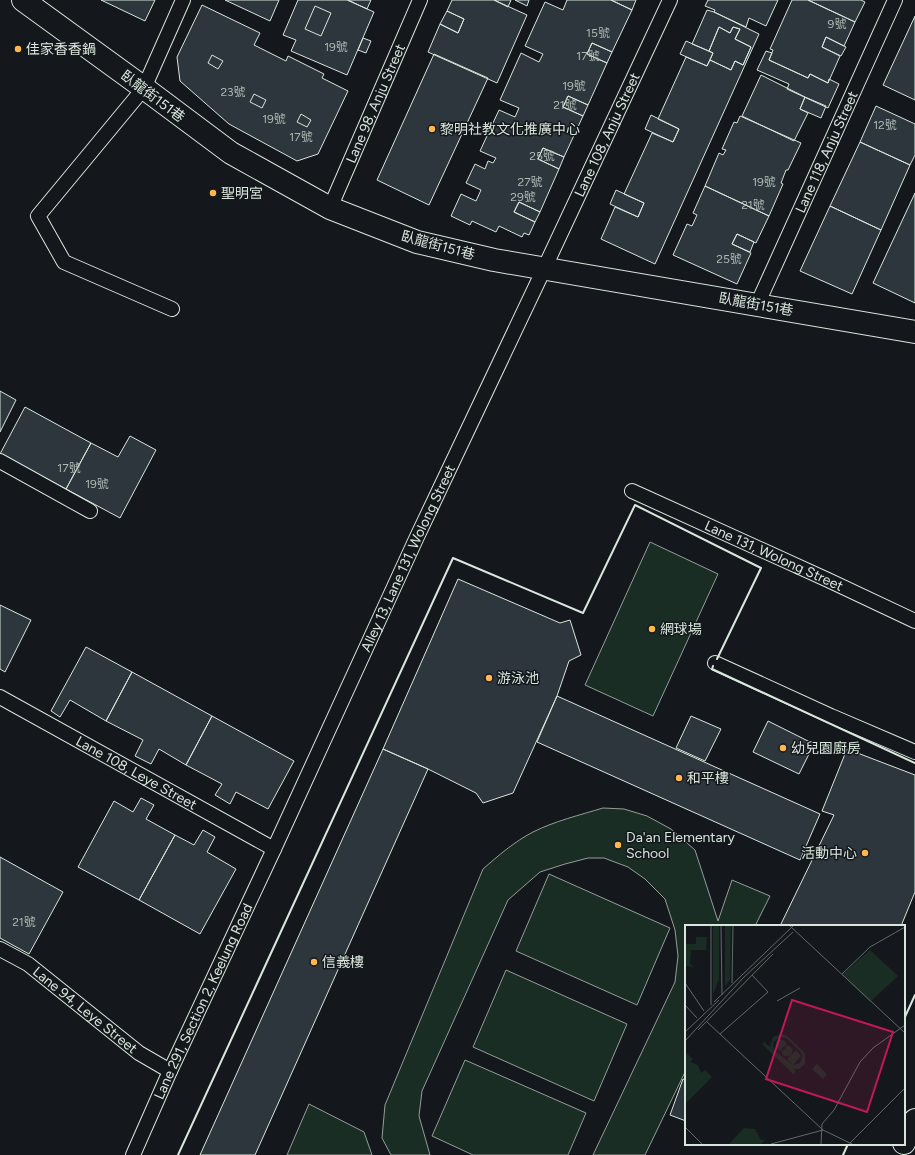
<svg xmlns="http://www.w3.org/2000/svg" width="915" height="1155" font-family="Figtree,'Noto Sans TC',sans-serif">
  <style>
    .green { fill: #1a2d24; stroke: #939e99 }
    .building { fill: #2c363c; stroke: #d8e6dc }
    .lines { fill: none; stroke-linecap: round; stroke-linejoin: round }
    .service-casing { stroke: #d8e6dc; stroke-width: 16 }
    .minor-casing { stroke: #d8e6dc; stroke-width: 24 }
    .tertiary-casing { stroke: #d8e6dc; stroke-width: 24 }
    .service { stroke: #14181c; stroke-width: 14 }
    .minor { stroke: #14181c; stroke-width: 22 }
    .tertiary { stroke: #14181c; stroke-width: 22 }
    .wall { stroke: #d8e6dc; stroke-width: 2 }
    .poi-dot { fill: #ffb74d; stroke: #14181c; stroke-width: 1.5 }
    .labels { text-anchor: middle; stroke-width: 3; stroke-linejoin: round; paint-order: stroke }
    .number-label { font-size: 12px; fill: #adbab4 }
    .poi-label { font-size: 14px; fill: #d8e6dc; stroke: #14181c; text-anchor: start }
    .street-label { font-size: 14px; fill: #d8e6dc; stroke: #14181c }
    .inset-road { fill: none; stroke: #626a69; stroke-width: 1 }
    .view { fill: #c2185b; fill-opacity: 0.15; stroke: #c2185b; stroke-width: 2 }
    .inset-edge { fill: none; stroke: #d8e6dc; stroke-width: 2 }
  </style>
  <rect width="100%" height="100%" fill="#14181c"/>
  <path class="green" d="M 650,542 L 718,574 L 653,716 L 585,685 Z
    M 603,808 L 624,809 L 647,816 L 671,829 L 695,850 L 718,921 L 732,880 L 770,896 L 755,926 L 686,926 L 686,1070 L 645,1155 L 593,1155 L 675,982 L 678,956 L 675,930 L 665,899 L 645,879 L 628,867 L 604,858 L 588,858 L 565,864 L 540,872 L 508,900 L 422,1091 L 419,1116 L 430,1155 L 391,1155 L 382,1138 L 385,1105 L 483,869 C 499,855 514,842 533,832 C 555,821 580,815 603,808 Z
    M 549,874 L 670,928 L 637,1005 L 516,951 Z
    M 506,970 L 627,1024 L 594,1101 L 473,1047 Z
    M 465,1060 L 586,1113 L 568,1155 L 473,1155 L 432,1136 Z
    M 309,1104 L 364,1132 L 372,1155 L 287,1155 Z"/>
  <path class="building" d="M 101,0 L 155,0 L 145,21 Z
    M 225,0 L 279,0 L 270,21 Z
    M 298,0 L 347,0 L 374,12 L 347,75 L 291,51 L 296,40 L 283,35 Z
    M 348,0 L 371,0 L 367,9 Z
    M 452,0 L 494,0 L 527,15 L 497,83 L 428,52 L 440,24 L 458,33 L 464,19 L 447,11 Z
    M 494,0 L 511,0 L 508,7 Z
    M 515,0 L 529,0 L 527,6 Z
    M 567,0 L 611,0 L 632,10 L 612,52 L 592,43 L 587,54 L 607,63 L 588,105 L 568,96 L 563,107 L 583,116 L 564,157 L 543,148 L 538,159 L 559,169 L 540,212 L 519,202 L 514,212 L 535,222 L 529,235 L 524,233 L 522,237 L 499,226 L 496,232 L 472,221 L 470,225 L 451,216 L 461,194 L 476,201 L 481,190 L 466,183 L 475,164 L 485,169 L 488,161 L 493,163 L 496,158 L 480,151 L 499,110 L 515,117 L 519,108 L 500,100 L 521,53 L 539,62 L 543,54 L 525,46 L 545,2 L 563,10 Z
    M 611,0 L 636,0 L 632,10 Z
    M 708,0 L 778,0 L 766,26 L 749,18 L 746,27 L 714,12 L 715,10 L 705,6 Z
    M 792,0 L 808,0 L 855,22 L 844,46 L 826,37 L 822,47 L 840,56 L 828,83 L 810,74 L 808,78 L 769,60 L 773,50 L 770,49 Z
    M 808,0 L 861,0 L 865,2 L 855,22 Z
    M 202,5 L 260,33 L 254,45 L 286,61 L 288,56 L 324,74 L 322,78 L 348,91 L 318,154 L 297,161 L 229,124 L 180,81 L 177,57 Z
    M 315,6 L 331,13 L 321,36 L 305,29 Z
    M 707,10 L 714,12 L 759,34 L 655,264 L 601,239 L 615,207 L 638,217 L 644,203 L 624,194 L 652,133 L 673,142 L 679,129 L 658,119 L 686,57 L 707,66 L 710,60 L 731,70 L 735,61 L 743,65 L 751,47 L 735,39 L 740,29 L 733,27 L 730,33 L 719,27 L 709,51 L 692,44 Z
    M 447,11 L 464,19 L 458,33 L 440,24 Z
    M 915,16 L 915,100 L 883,85 Z
    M 719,27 L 730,33 L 733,27 L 740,29 L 735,39 L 751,47 L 743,65 L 735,61 L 731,70 L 710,60 L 713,53 L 709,51 Z
    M 826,37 L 846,47 L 841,56 L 822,47 Z
    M 363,38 L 371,41 L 366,53 L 358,50 Z
    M 686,41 L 713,53 L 707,66 L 680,54 Z
    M 592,43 L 612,52 L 607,63 L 587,54 Z
    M 766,51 L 772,53 L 769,60 L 808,78 L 810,74 L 828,83 L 829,79 L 839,84 L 828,108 L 787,89 L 789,84 L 757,70 Z
    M 434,54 L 488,78 L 429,205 L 377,180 Z
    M 212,55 L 223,61 L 218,69 L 208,63 Z
    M 761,75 L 805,97 L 800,109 L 808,113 L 794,141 L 742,116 Z
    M 254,94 L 266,100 L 262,108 L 250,102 Z
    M 568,96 L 588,105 L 583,116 L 563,107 Z
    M 805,97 L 826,106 L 821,118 L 800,109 Z
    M 876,106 L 915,124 L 915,155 L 910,165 L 860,142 Z
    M 301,114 L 311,120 L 307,127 L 297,122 Z
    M 651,115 L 679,129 L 673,142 L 645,129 Z
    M 740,116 L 801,143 L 788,170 L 786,170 L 781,183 L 783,184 L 769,216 L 705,186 L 719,153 L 723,155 L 726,150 L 722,149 L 734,122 L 737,123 Z
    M 860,142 L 910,165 L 881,230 L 830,206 Z
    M 543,148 L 564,157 L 559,169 L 538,159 Z
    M 705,186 L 769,216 L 756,243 L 737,234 L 732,244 L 751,253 L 737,284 L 673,255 L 687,224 L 692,226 L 697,215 L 693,213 Z
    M 616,190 L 644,203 L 638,217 L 610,204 Z
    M 915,193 L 915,303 L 873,283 Z
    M 519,202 L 540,212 L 535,222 L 514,212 Z
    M 830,206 L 881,230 L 852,294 L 800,271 Z
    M 737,234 L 754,242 L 750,252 L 732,244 Z
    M 0,391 L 16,400 L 0,432 Z
    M 25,407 L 91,443 L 66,489 L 0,454 Z
    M 130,436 L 156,450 L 120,518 L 66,489 L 91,443 L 118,457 Z
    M 458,579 L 560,623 L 570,620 L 581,655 L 569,661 L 557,696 L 513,793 L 483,803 L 476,793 L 428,769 L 383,749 Z
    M 0,605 L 31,620 L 5,672 L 0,669 Z
    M 86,647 L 132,672 L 106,721 L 70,700 L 60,717 L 51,711 Z
    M 132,672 L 212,716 L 186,765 L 159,749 L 151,764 L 135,756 L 143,740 L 106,721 Z
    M 557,696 L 820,814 L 800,860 L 537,742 Z
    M 212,716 L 294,761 L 268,809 L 236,792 L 230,804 L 215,795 L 222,784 L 186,765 Z
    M 691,716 L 721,729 L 705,761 L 676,748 Z
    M 768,721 L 814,744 L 799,774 L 753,752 Z
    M 383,749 L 428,769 L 255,1155 L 200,1155 Z
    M 847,749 L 915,775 L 915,892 L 901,926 L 780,926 L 834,815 L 822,811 Z
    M 141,798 L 154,805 L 146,819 L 175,835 L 139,900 L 78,867 L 114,801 L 133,812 Z
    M 203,830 L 215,837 L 207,852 L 236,869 L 200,934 L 139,900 L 175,835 L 194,845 Z
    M 0,857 L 63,892 L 29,954 L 0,938 Z
    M 683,1079 L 686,1080 L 686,1121 L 670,1115 Z"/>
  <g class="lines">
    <g class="service-casing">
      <g id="service">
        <path id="s1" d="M 330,208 L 420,0"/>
        <path id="s2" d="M 757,305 L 895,0"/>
        <path d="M 172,309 L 64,262 L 38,216 L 144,88 L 183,0"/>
        <path d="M 0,461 L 90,511"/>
        <path id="s3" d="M 632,491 L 828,580 L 915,621"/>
        <path d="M 715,663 L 831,716 L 915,752"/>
        <path id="s4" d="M 0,697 L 274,849"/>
        <path id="s5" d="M 0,949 L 28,964 L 139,1053 L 170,1071"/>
        <path id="s6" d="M 133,1155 L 170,1071 L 274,849 L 416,539 L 544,269 L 670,0"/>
      </g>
    </g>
    <g class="minor-casing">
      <path id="minor" d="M 904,1143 L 915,1120"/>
    </g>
    <g class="tertiary-casing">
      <path id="tertiary" d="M 23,0 L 144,88 L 231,153 L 330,208 L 417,242 L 494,260 L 915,332"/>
    </g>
    <use href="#service" class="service"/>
    <use href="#minor" class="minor"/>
    <use href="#tertiary" class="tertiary"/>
    <path class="wall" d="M 713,666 L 712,669 L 915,763
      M 904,1019 L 915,995
      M 178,1155 L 453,558 L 583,613 L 635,505 L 761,568 L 717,659
      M 843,1155 L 848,1144"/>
  </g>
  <g class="poi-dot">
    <circle cx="18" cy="49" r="4"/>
    <circle cx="432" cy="129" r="4"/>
    <circle cx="213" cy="193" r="4"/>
    <circle cx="652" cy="629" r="4"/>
    <circle cx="489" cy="678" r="4"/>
    <circle cx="783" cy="748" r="4"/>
    <circle cx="679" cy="778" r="4"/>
    <circle cx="618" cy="845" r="4"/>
    <circle cx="865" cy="853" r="4"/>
    <circle cx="314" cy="962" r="4"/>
  </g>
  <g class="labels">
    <g class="number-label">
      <text x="837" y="28">9號</text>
      <text x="598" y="37">15號</text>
      <text x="336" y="51">19號</text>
      <text x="588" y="60">17號</text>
      <text x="574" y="90">19號</text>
      <text x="233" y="96">23號</text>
      <text x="565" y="109">21號</text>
      <text x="274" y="123">19號</text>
      <text x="885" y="129">12號</text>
      <text x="301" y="141">17號</text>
      <text x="542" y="160">25號</text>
      <text x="530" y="186">27號</text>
      <text x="764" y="186">19號</text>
      <text x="523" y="201">29號</text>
      <text x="753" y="209">21號</text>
      <text x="729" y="263">25號</text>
      <text x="69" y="472">17號</text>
      <text x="97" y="488">19號</text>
      <text x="24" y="926">21號</text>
    </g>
    <g class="poi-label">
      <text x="26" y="54">佳家香香鍋</text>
      <text x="440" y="134">黎明社教文化推廣中心</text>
      <text x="221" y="198">聖明宮</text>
      <text x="660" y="634">網球場</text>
      <text x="497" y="683">游泳池</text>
      <text x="791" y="753">幼兒園廚房</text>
      <text x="687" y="783">和平樓</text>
      <text x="626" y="842">Da'an Elementary<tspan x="626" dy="16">School</tspan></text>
      <text x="857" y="858" text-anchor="end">活動中心</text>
      <text x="322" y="967">信義樓</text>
    </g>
    <g class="street-label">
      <text transform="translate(153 96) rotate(37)" y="5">臥龍街151巷</text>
      <text dy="5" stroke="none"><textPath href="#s1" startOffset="114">Lane 98, Anju Street</textPath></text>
      <text dy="5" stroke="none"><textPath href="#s6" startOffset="1125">Lane 108, Anju Street</textPath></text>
      <text dy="5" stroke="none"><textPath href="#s2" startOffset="168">Lane 118, Anju Street</textPath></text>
      <text transform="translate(438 245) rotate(15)" y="5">臥龍街151巷</text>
      <text transform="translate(756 304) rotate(10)" y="5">臥龍街151巷</text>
      <text dy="5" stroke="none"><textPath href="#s3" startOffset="156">Lane 131, Wolong Street</textPath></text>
      <text dy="5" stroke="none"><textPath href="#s6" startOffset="657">Alley 13, Lane 131, Wolong Street</textPath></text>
      <text dy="5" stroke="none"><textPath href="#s4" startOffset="156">Lane 108, Leye Street</textPath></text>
      <text dy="5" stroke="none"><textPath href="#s6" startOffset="169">Lane 291, Section 2, Keelung Road</textPath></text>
      <text dy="5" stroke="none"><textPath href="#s5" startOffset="105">Lane 94, Leye Street</textPath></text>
    </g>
  </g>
  <g transform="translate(685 925)">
    <rect width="220" height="220" fill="#14181c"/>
    <path d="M 28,1 L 34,1 L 34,55 L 28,69 ZM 40,1 L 46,1 L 45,55 L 40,61 ZM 11,12 L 22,12 L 21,25 L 6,25 L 5,39 L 9,42 L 0,41 L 0,19 L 11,19 ZM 185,25 L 213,51 L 185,77 L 157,50 ZM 96,109 L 101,110 L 120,128 L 120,139 L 114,144 L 108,144 L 111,146 L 108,149 L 77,119 L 79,117 L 85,122 L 88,112 ZM 95,112 L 101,113 L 115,126 L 117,130 L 117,132 L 115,138 L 108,140 L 116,131 L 111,125 L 102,134 L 108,140 L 89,125 L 88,118 ZM90.5 120a5.5 5.5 0 1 1 11 0a5.5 5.5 0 1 1-11 0ZM96.5 126a5.5 5.5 0 1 1 11 0a5.5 5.5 0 1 1-11 0ZM 0,127 L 8,134 L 5,137 L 13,140 L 16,148 L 20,145 L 27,152 L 0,179 ZM 132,139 L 142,149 L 138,154 L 127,144 ZM 59,203 L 70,204 L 76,215 L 80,215 L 76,219 L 44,219 Z" fill="#1a2d24" fill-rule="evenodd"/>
    <path class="inset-road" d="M 36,1 L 37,70M 105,1 L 220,108M 157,49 L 185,22 L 220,2M 0,58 L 19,86M 47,58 L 48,1M 92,76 L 115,63M 29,77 L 108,1M 0,80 L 12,93M 26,80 L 26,1M 22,97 L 138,205 L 167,219M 13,105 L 88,29M 0,107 L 34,75M 35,109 L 83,67 L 67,50M 0,116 L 58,53 L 108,7M 0,202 L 17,219M 165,218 L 220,163M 86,219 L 138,205M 136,219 L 137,199 L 149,185 L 175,137 L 188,123 L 220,100"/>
    <path class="view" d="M 107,75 L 208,107 L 182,187 L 81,154 Z"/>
    <rect width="220" height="220" class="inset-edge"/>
  </g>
</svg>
